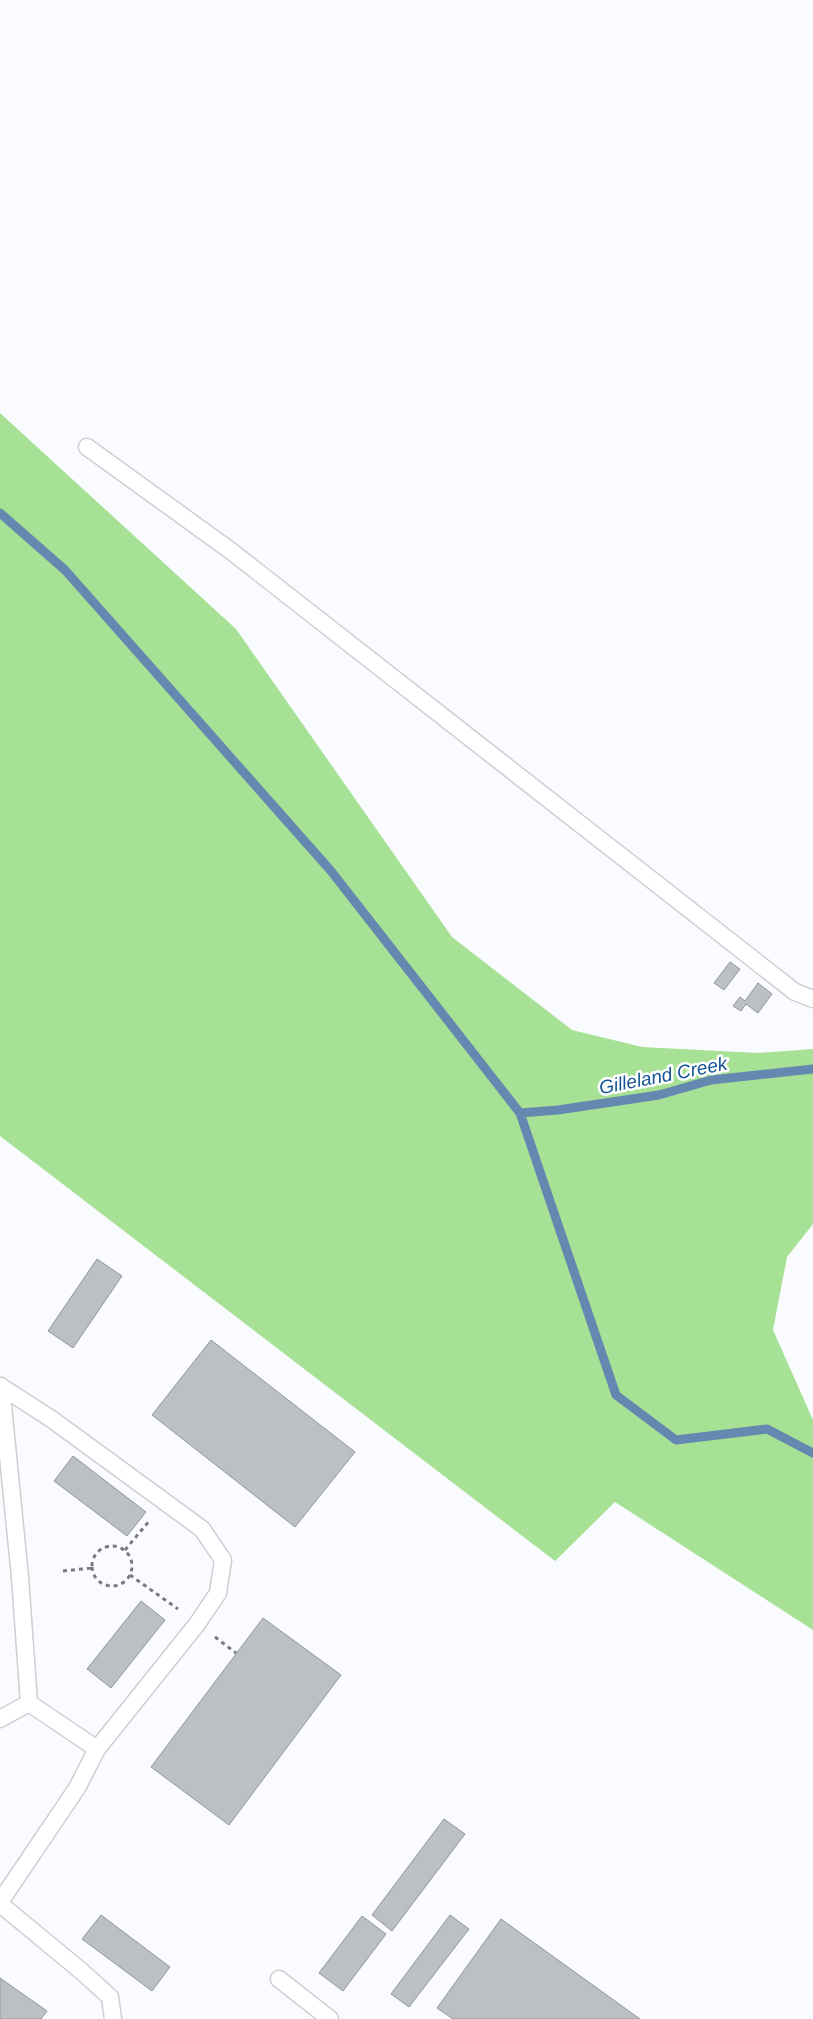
<svg xmlns="http://www.w3.org/2000/svg" width="813" height="2019" font-family="Arial,sans-serif">
  <style>
    .green { fill: #a6e195 }
    .lines { fill: none; stroke-linecap: round; stroke-linejoin: round }
    .stream { stroke: #6588b0; stroke-width: 9 }
    .building { fill: #bdc0c3; stroke: #939699 }
    .service-casing { stroke: #cccfd3; stroke-width: 19 }
    .path { stroke: #797a7d; stroke-width: 3; stroke-dasharray: 4 4; stroke-linecap: butt }
    .service { stroke: #fff; stroke-width: 16 }
    .labels { text-anchor: middle; stroke-width: 5; stroke-linejoin: round; paint-order: stroke }
    .water-label { font-size: 19px; font-style: italic; fill: #145493; stroke: #fff }
  </style>
  <rect width="100%" height="100%" fill="#f9fbfe"/>
  <path class="green" d="M 0,413 L 236,629 L 452,937 L 572,1030 L 642,1047 L 758,1053 L 813,1049 L 813,1224 L 787,1257 L 773,1330 L 813,1420 L 813,1630 L 615,1502 L 555,1561 L 0,1136 Z"/>
  <g class="lines">
    <path class="stream" d="M 0,513 L 65,570 L 331,871 L 520,1113 L 616,1395 L 676,1440 L 767,1429 L 813,1453
      M 520,1113 L 558,1110 L 659,1095 L 711,1080 L 813,1069"/>
  </g>
  <path class="building" d="M 730,962 L 740,969 L 724,990 L 714,983 Z
    M 758,983 L 772,994 L 758,1013 L 746,1004 L 741,1011 L 733,1006 L 740,997 L 745,1001 Z
    M 97,1259 L 122,1276 L 73,1348 L 48,1331 Z
    M 211,1340 L 355,1452 L 295,1527 L 152,1415 Z
    M 73,1456 L 146,1512 L 127,1536 L 54,1481 Z
    M 141,1601 L 165,1620 L 111,1688 L 87,1669 Z
    M 263,1618 L 341,1675 L 229,1825 L 151,1767 Z
    M 444,1819 L 465,1834 L 392,1931 L 372,1915 Z
    M 101,1915 L 170,1967 L 152,1991 L 82,1939 Z
    M 450,1915 L 469,1929 L 409,2007 L 391,1994 Z
    M 362,1916 L 386,1934 L 343,1991 L 319,1973 Z
    M 501,1919 L 640,2019 L 453,2019 L 437,2008 Z
    M 0,1978 L 47,2011 L 41,2019 L 0,2019 Z"/>
  <g class="lines">
    <g class="service-casing">
      <path id="service" d="M 87,447 L 231,551 L 795,992 L 813,999
        M 0,1386 L 50,1418 L 202,1529 L 223,1560 L 218,1593 L 197,1624 L 97,1749 L 77,1788 L 0,1902
        M 29,1703 L 97,1749
        M 0,1719 L 29,1703 L 20,1577 L 1,1386
        M 0,1904 L 80,1970 L 110,1997 L 113,2019
        M 279,1979 L 330,2019"/>
    </g>
    <path class="path" d="M92 1566a20 20 0 1 1 40 0a20 20 0 1 1-40 0Z
      M 125,1550 L 150,1520
      M 63,1571 L 92,1568
      M 130,1575 L 178,1609
      M 215,1637 L 236,1653"/>
    <use href="#service" class="service"/>
  </g>
  <g class="labels">
    <g class="water-label">
      <text transform="translate(663 1075) rotate(-11)" y="7">Gilleland Creek</text>
    </g>
  </g>
</svg>
